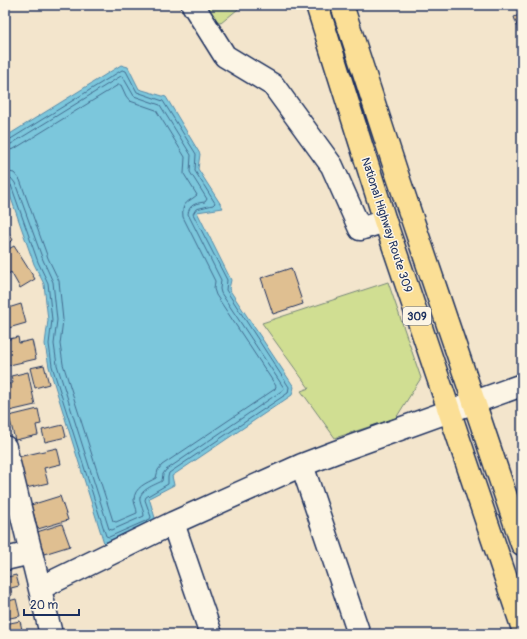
<svg xmlns="http://www.w3.org/2000/svg" width="527" height="639" font-family="Pangolin,sans-serif">
  <style>
    .green { fill: #d0de92; stroke: #768678 }
    .water { fill: #7cc7dc; stroke: #558aaa }
    .lines { fill: none; stroke-linecap: round; stroke-linejoin: round }
    .shore { stroke: #426c90; stroke-width: 1 }
    .building { fill: #dfbf91; stroke: #1b2f5e }
    .minor-casing { stroke: #1b2f5e; stroke-width: 25 }
    .highway-casing { stroke: #1b2f5e; stroke-width: 25 }
    .minor { stroke: #fcf5e5; stroke-width: 22 }
    .highway { stroke: #fbdf96; stroke-width: 22 }
    .labels { text-anchor: middle; stroke-width: 3; stroke-linejoin: round; paint-order: stroke }
    .shield { fill: #fcf5e5; stroke: #5e6a86; stroke-width: 1 }
    .shield-label { font-size: 11px; font-weight: bold; fill: #1b2f5e }
    .street-label { font-size: 12px; fill: #1b2f5e; stroke: #fcf5e5 }
  </style>
  <rect width="100%" height="100%" fill="#f3e5cc"/>
  <filter id="ink" filterUnits="userSpaceOnUse"><feTurbulence type="fractalNoise" baseFrequency=".025" numOctaves="2"/><feDisplacementMap in="SourceGraphic" scale="8" xChannelSelector="R" yChannelSelector="G"/><feConvolveMatrix kernelMatrix="1 2 1 2 8 2 1 2 1" color-interpolation-filters="sRGB"/></filter>
  <g filter="url(#ink)">
    <path class="green" d="M 192,5 L 243,5 L 221,23 Z
      M 388,282 L 421,378 L 396,418 L 335,438 L 301,391 L 309,388 L 262,323 Z"/>
    <path class="water" d="M 121,65 L 128,67 L 139,89 L 166,97 L 200,154 L 198,169 L 223,208 L 197,212 L 231,280 L 229,289 L 294,387 L 292,395 L 172,476 L 174,485 L 149,498 L 156,521 L 104,543 L 49,367 L 45,344 L 48,320 L 44,284 L 34,264 L 5,181 L 5,137 Z"/>
    <g class="lines">
      <path class="shore" d="M 5,140 L 9,140 L 122,70 L 126,71 L 137,92 L 163,101 L 196,154 L 195,171 L 215,203 L 213,205 L 196,209 L 193,214 L 227,280 L 226,290 L 289,387 L 288,393 L 169,473 L 168,477 L 168,484 L 146,497 L 145,500 L 151,517 L 150,519 L 109,537 L 106,536 L 52,366 L 49,344 L 52,320 L 48,283 L 38,262 L 11,185 L 8,183 L 5,182
        M 5,145 L 11,144 L 121,76 L 123,77 L 134,96 L 160,105 L 191,155 L 190,172 L 207,199 L 205,202 C 197,203 189,204 188,214 L 221,280 L 220,289 L 221,293 L 284,388 L 283,390 L 166,470 L 163,474 L 162,481 C 155,485 138,490 140,501 C 141,506 144,511 144,516 L 112,530 L 109,529 L 57,365 L 54,344 L 57,320 L 53,282 L 43,260 L 15,183 L 11,178 L 5,177
        M 5,151 L 14,149 L 118,85 L 121,85 L 126,96 L 130,101 L 156,110 L 185,157 L 184,174 L 197,195 C 189,202 181,202 183,217 L 215,281 L 214,289 L 216,295 L 276,386 L 275,389 L 162,465 L 158,470 L 156,478 C 147,483 134,487 134,500 C 134,504 137,508 137,513 L 116,522 L 113,521 L 63,364 L 60,344 L 63,320 L 59,281 L 48,258 L 20,180 L 14,173 L 5,171"/>
    </g>
    <path class="building" d="M 522,14 L 522,40 L 514,17 Z
      M 5,226 L 13,240 L 5,245 Z
      M 14,246 L 35,279 L 20,288 L 11,272 L 7,275 L 5,272 L 5,251 Z
      M 291,268 L 303,304 L 273,314 L 261,278 Z
      M 21,304 L 26,323 L 5,329 L 5,309 Z
      M 18,337 L 19,343 L 32,340 L 36,359 L 5,366 L 5,340 Z
      M 44,365 L 49,384 L 35,388 L 30,368 Z
      M 28,372 L 35,405 L 5,412 L 5,385 L 13,383 L 11,376 Z
      M 38,409 L 41,424 L 36,425 L 38,435 L 15,440 L 9,416 Z
      M 63,425 L 66,437 L 45,442 L 42,430 Z
      M 57,448 L 61,464 L 44,468 L 48,483 L 26,488 L 18,457 Z
      M 60,496 L 68,520 L 38,529 L 31,505 Z
      M 62,524 L 70,546 L 44,554 L 37,532 Z
      M 5,567 L 6,567 L 8,577 L 16,575 L 19,586 L 11,588 L 12,595 L 5,597 Z
      M 16,599 L 20,616 L 5,619 L 5,602 Z
      M 20,621 L 23,634 L 5,634 L 5,624 Z"/>
    <g class="lines">
      <g class="minor-casing">
        <path id="minor" d="M 193,5 L 225,56 L 273,85 L 332,166 L 360,229 L 385,221
          M 5,447 L 51,634
          M 302,465 L 359,634
          M 173,523 L 211,634
          M 5,559 L 31,553
          M 40,588 L 173,523 L 302,465 L 336,452 L 522,385"/>
      </g>
      <g class="highway-casing">
        <path id="highway" d="M 317,5 L 385,221 L 522,626
          M 342,5 L 397,174 L 522,544"/>
      </g>
      <use href="#minor" class="minor"/>
      <use href="#highway" class="highway"/>
    </g>
  </g>
  <g class="labels">
    <rect class="shield" x="403" y="307" width="28" height="18" rx="3"/>
    <g class="shield-label">
      <text x="417" y="320">309</text>
    </g>
    <g class="street-label">
      <text transform="translate(387 225) rotate(72)" y="4">National Highway Route 309</text>
    </g>
  </g>
  <rect width="527" height="639" fill="none" stroke="#fcf5e5" stroke-width="20"/>
  <rect x="10" y="10" width="507" height="619" fill="none" stroke="#1b2f5e" stroke-width="1.5" filter="url(#ink)"/>
  <path d="M24 609v6h55v-6" fill="none" stroke="#1b2f5e" stroke-width="2"/>
  <text x="30" y="609" font-size="12" fill="#1b2f5e" stroke="#fcf5e5" stroke-width="3" paint-order="stroke">20 m</text>
</svg>
